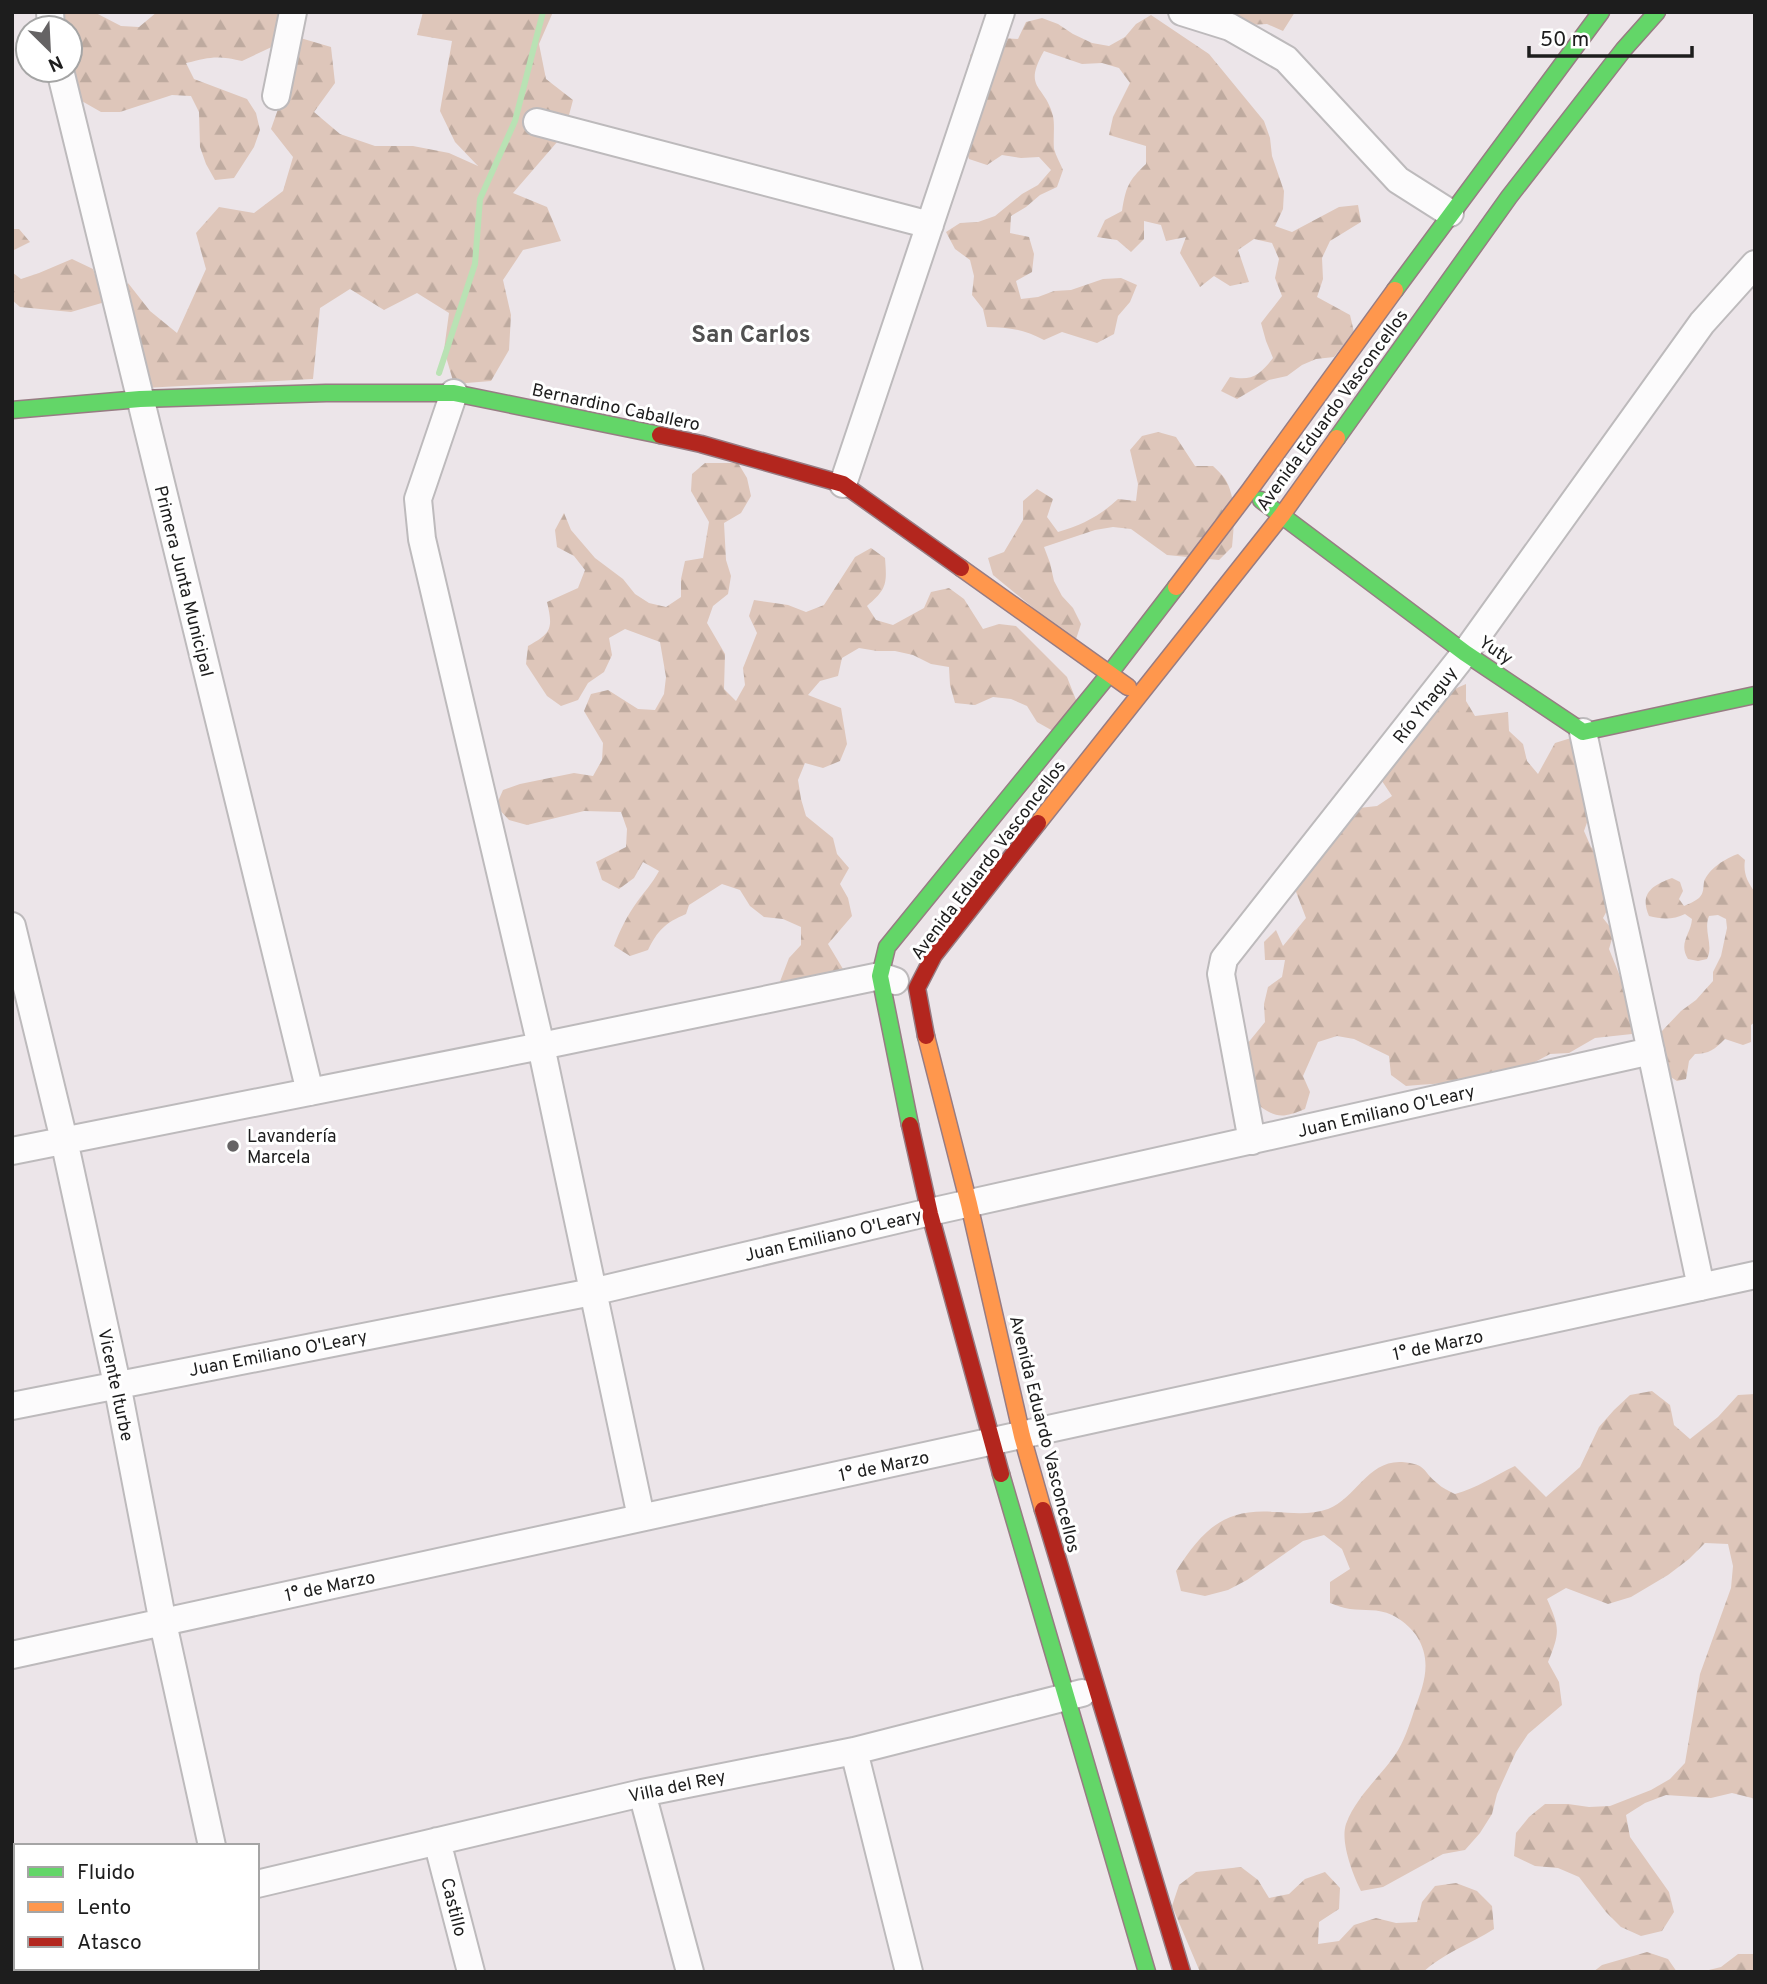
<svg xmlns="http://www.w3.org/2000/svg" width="1767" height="1984" font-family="Overpass,sans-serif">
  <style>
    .forest { fill: url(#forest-firs) }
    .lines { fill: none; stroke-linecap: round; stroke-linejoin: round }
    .stream { stroke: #b9e2b4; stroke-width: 6 }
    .street-casing { stroke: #bdbabc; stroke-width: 30 }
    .fast-casing { stroke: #977c83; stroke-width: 19 }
    .slow-casing { stroke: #977c83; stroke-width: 19 }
    .jam-casing { stroke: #977c83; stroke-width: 19 }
    .street { stroke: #fcfbfc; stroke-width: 26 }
    .fast { stroke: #63d668; stroke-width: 16 }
    .slow { stroke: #ff974d; stroke-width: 16 }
    .jam { stroke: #b3261e; stroke-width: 16 }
    .poi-dot { fill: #656364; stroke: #fff; stroke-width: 2.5 }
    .labels { text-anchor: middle; stroke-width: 6; stroke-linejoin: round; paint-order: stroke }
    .street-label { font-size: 18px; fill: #1d1d1d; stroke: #fff }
    .poi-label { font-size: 18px; fill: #1d1d1d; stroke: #fff; text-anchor: start }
    .district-label { font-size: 24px; font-weight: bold; fill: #505050; stroke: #fff }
  </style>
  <defs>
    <pattern id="forest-firs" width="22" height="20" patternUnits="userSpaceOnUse" patternTransform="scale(1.75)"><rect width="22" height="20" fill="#dec6ba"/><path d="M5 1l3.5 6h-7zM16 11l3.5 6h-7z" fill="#beaa9f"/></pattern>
  </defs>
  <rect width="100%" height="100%" fill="#ece5e9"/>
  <path class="forest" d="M 51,12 L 94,12 L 121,26 L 139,27 L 157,12 L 288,12 L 276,45 L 242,61 C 217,55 210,57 186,63 L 194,79 L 247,99 L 256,113 L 260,130 L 254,147 L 234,178 L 215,180 L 206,164 L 200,147 L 199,112 L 191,96 L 172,95 L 120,112 L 101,112 L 66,92 L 70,70 L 70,28 L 50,28 Z
    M 423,12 L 553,12 L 539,44 L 546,79 L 573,100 L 564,134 L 513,193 L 547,207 L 561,241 L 523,250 L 503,280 L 511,315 L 509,350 L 491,381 L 454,384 L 444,350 L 449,313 L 417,293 L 384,310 L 350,289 L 320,308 L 313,379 L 144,388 L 119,319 L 128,283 L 150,311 L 177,333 L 206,269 L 196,233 L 219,207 L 254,213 L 283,191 L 293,157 L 271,129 L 283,95 L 297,37 L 331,47 L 335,83 L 314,112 L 340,134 L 375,146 L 413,146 L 449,153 L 478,166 L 455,142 L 440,111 L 452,41 L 417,35 Z
    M 1200,12 L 1295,12 L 1283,31 L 1267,24 L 1249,25 Z
    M 1151,15 L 1209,54 L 1264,121 L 1270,138 L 1272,156 L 1284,191 L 1283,209 L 1275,226 L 1292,232 L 1339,207 L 1358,205 L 1361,222 L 1330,241 L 1322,258 L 1323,279 L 1317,297 L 1350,315 L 1354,332 L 1334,357 L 1316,359 L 1302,365 L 1287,376 L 1269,380 L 1237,399 L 1221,391 L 1230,377 C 1252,381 1259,376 1273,358 L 1266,341 L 1261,323 L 1282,296 L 1275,278 L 1279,259 L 1272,243 L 1254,239 L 1238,250 L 1249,282 L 1230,286 L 1214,276 L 1200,287 L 1180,253 L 1186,237 L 1166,241 L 1161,225 L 1144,221 L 1144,239 L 1131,252 L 1117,240 L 1097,237 L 1105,220 L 1122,211 C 1126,187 1128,181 1146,164 L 1146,146 L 1109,135 L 1113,117 L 1130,83 L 1119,68 L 1102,63 L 1082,64 L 1044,51 C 1022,90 1045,84 1053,116 C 1055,126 1053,139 1054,149 C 1056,156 1060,163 1063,170 L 1057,187 L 1040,195 L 1026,207 L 1011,216 L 1010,233 L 1029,237 L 1034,254 L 1032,272 L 1016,281 L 1021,299 L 1038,297 L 1054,291 L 1071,290 L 1103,279 L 1121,278 L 1137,285 L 1130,302 L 1118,316 L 1114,334 L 1097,343 L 1062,332 L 1044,340 C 1025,330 1009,327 987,327 L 983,309 L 972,295 L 974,276 L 970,260 L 955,249 L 946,232 L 960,223 L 978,222 L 995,216 L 1022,194 L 1038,185 L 1051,170 L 1039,157 L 1021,158 L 1002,155 L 987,165 L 969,159 L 963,142 L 972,73 L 970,55 C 988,37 993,37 1018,39 L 1026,22 L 1042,18 L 1058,24 L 1073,34 L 1092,43 L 1109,46 L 1125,37 L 1136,24 Z
    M 12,229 L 19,229 L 30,242 L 14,250 L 12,254 Z
    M 72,259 L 93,269 L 105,302 L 71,312 L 20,307 L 12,300 L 12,272 L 21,279 L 39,273 Z
    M 1158,432 L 1176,437 L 1195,466 L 1213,466 C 1217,470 1222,474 1225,479 C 1237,498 1234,526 1232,547 L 1219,560 L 1167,555 L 1131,529 L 1113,527 L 1095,530 L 1044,547 L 1050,563 L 1054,581 L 1062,596 L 1073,608 L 1081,624 L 1075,642 L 993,575 L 988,558 L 1004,552 L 1023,520 L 1023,501 L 1037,489 L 1053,499 L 1047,517 L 1058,532 C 1082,525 1100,516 1118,499 L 1136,501 L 1138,484 L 1130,450 L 1142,436 Z
    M 705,463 L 738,463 L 747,478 L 751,496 L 741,513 L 724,523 L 726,560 L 731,576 L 728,594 L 713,606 L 707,623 L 725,654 L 724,689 L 736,701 L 745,685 L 743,668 L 757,633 L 749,616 L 754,600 L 788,605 L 806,612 L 824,605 L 855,557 L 871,548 L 885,558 C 887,584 887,589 867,606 L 876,620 L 893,625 L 924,608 L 931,592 L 949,588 L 964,599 L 983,629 L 999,624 L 1016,626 L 1067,677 L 1080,710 L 1053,731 L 1037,722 L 1027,706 L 1011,699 L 993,697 L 975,705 L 955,703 L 950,685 L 949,667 L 931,664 L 913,655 L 895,651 L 877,651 L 859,648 L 842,658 L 838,676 L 820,681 L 808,695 L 841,708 L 847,744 L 840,761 L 823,768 L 805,763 L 798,780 L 801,799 L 806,816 L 833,838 L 837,854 L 849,868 L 840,884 L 848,898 L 852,916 L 828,944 L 846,974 L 776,992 L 789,958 L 801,945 L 801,927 L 783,919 L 764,917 L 750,906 L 740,890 L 722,884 L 689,905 L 686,914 C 665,923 658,930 648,950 L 630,956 L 614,946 C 620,930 627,916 637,902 C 645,891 652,884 659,871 L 643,862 L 634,878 L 619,889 L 602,880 L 596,862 L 626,847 L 627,829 L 621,812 L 584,811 L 527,825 L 509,820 L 496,806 L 503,790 L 520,784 L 574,773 L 593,776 L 602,760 L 603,743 L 584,711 L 591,694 L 608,690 L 638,709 L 655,710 L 664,694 L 666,677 L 660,642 L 625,629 L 609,638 L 612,655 L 604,672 L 588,683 L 578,700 L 561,706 L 547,696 L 526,664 L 528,646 C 552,633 553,628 547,602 L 578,588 L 585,570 L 574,556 L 557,547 L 555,530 L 564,513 L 571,530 L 595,558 L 623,579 L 635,594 L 649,603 L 666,607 L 681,597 L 681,579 L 685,561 L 703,558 L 709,522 L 691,491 L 692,474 Z
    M 1466,684 L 1466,701 L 1475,716 L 1508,712 L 1509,731 L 1523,744 L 1527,761 L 1538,774 L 1555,743 L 1571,738 L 1596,797 L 1584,831 L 1591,847 L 1618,871 L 1611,903 L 1603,918 L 1614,932 L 1609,949 L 1636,1016 L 1632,1034 L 1595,1038 L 1569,1053 L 1550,1054 L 1535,1062 L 1533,1080 C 1491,1082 1448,1082 1406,1086 L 1391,1075 L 1389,1056 L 1354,1039 L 1337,1036 L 1318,1042 L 1303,1076 L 1310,1092 L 1305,1109 C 1281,1119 1275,1118 1254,1102 L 1243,1049 L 1265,1022 L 1264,1004 L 1268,987 L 1282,977 L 1285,960 L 1265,960 L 1264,942 L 1276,930 L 1283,946 L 1306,918 L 1293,884 L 1324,809 L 1342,806 L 1359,808 L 1377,806 L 1392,796 L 1382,781 L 1378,761 L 1412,723 L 1441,706 L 1450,691 Z
    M 1738,854 L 1745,860 C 1743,872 1747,882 1755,892 L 1755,1022 L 1751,1025 L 1751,1042 L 1743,1045 L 1725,1039 C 1715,1049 1709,1054 1695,1054 L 1689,1061 L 1686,1079 L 1677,1081 L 1669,1076 L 1660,1049 L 1662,1031 L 1681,1011 L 1696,1000 L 1713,981 L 1713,972 L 1721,956 L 1727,928 L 1726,919 L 1718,915 L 1709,916 C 1703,931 1714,945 1707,959 L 1698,961 L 1688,959 C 1678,943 1691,934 1692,919 L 1685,914 C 1673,920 1661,919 1649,916 C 1639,893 1653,885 1672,878 L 1680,882 L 1683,891 L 1679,899 L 1684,906 C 1689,904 1695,901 1699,898 C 1704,893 1703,888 1704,882 C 1708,869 1726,858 1738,854 Z
    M 1652,1391 L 1670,1405 L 1674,1425 L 1690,1439 L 1718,1417 L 1738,1395 L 1755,1394 L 1755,1800 L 1752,1798 L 1732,1793 L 1711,1798 L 1666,1795 L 1645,1803 L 1626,1815 L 1630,1837 L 1669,1892 L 1674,1912 L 1662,1931 L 1641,1936 L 1621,1927 L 1606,1912 L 1579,1877 L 1558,1868 L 1535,1866 L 1514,1856 L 1516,1833 L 1529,1817 L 1545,1804 L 1568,1804 L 1589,1807 L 1610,1806 L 1651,1790 L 1670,1779 L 1685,1763 L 1700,1674 L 1731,1588 L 1733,1566 L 1728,1544 L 1705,1543 L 1689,1559 L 1668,1575 L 1631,1597 L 1608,1604 L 1566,1588 L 1547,1599 C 1560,1628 1560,1632 1548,1662 L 1559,1682 L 1562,1705 L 1528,1734 L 1516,1752 L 1497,1794 L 1492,1814 L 1480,1833 L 1465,1850 L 1443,1854 L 1383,1887 L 1361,1891 C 1353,1875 1340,1842 1346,1824 C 1356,1797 1379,1778 1395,1755 C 1404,1742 1409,1726 1414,1711 C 1424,1684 1433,1661 1416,1635 C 1410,1627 1401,1619 1392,1615 C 1377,1608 1365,1611 1350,1609 C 1343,1608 1336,1605 1330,1603 L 1330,1582 L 1350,1569 L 1342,1549 L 1324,1535 L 1303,1541 L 1247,1580 L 1228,1590 L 1205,1596 L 1181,1591 L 1176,1571 C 1203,1530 1223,1508 1275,1512 C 1293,1513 1311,1515 1328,1509 C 1356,1498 1368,1460 1402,1462 C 1427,1464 1422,1471 1437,1483 C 1442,1488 1449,1491 1455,1494 C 1477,1488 1494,1476 1515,1466 L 1546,1497 L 1580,1467 L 1599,1427 L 1614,1410 L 1630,1395 Z
    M 1241,1867 L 1258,1880 L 1269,1898 L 1289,1894 L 1305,1879 L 1325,1872 L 1340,1888 L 1339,1909 L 1319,1922 L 1318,1944 L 1339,1941 L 1354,1925 L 1376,1918 L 1396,1923 L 1417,1922 L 1422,1902 L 1435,1886 L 1456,1883 L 1477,1891 L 1492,1906 L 1494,1929 C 1470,1944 1444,1953 1423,1972 L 1200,1972 L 1172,1906 L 1179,1885 L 1196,1872 Z
    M 1647,1952 L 1668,1959 L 1677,1972 L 1593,1972 L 1602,1965 Z
    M 1738,1954 L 1755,1954 L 1755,1972 L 1701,1972 L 1721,1967 Z"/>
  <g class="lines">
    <path class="stream" d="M 439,373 L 475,264 L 480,199 L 515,121 L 543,12"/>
    <g class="street-casing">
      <path id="street" d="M 50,12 L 51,28
        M 1182,12 L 1230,27 L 1286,59 L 1398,180 L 1450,213
        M 60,70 L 310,1092
        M 276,96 L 293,12
        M 537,122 L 930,225
        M 454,393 L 418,499 L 422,539 L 541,1046 L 641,1517
        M 843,484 L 1001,12
        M 1583,732 L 1701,1287
        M 12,926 L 64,1140 L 117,1384 L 163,1623 L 212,1846
        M 1252,1141 L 1221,974 L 1224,959 L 1465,653 L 1702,323 L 1755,264
        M 12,1151 L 541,1046 L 880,976 L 895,981
        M 12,1406 L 592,1292 L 930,1212 L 1651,1051
        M 12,1655 L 1755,1275
        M 854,1751 L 909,1972
        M 642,1793 L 690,1972
        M 437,1841 L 471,1972
        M 257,1884 L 642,1793 L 854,1751 L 1082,1693
        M 12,1939 L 16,1938
        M 242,1968 L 243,1972"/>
    </g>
    <g class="fast-casing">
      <path id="fast" d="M 1395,290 L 1601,12
        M 12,410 L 140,399 L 326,393 L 454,393 L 660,435
        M 1337,438 L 1509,197 L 1624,49 L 1657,12
        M 1261,500 L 1465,653 L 1583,732 L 1755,695
        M 910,1125 L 880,976 L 887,947 L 1110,673 L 1176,587
        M 1001,1474 L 1147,1972"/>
    </g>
    <g class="slow-casing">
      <path id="slow" d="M 961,568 L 1128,687
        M 1176,587 L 1249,491 L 1395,290
        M 1038,823 L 1282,515 L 1337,438
        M 926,1036 L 969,1204 L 1022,1436 L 1043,1510"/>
    </g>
    <g class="jam-casing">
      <path id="jam" d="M 660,435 L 701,444 L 843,484 L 961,568
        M 926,1036 L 917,988 L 934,955 L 1038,823
        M 910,1125 L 930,1214 L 1001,1474
        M 1043,1510 L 1182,1972"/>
    </g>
    <use href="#street" class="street"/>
    <use href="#fast" class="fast"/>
    <use href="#slow" class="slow"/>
    <use href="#jam" class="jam"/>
  </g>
  <circle class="poi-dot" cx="233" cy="1146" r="7"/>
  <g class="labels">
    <g class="street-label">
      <text transform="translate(616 407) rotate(12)" y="6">Bernardino Caballero</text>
      <text transform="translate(1332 410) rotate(-54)" y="6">Avenida Eduardo Vasconcellos</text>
      <text transform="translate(184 581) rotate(76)" y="6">Primera Junta Municipal</text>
      <text transform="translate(1496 650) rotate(34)" y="6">Yuty</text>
      <text transform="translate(1425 705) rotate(-52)" y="6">Río Yhaguy</text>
      <text transform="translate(988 860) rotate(-53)" y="6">Avenida Eduardo Vasconcellos</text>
      <text transform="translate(1386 1111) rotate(-13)" y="6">Juan Emiliano O'Leary</text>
      <text transform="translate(833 1235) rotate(-13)" y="6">Juan Emiliano O'Leary</text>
      <text transform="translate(1438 1345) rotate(-12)" y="6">1° de Marzo</text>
      <text transform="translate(278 1353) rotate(-11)" y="6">Juan Emiliano O'Leary</text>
      <text transform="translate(116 1385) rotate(78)" y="6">Vicente Iturbe</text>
      <text transform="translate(1045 1434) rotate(76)" y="6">Avenida Eduardo Vasconcellos</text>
      <text transform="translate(884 1466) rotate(-12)" y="6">1° de Marzo</text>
      <text transform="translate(330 1586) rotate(-12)" y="6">1° de Marzo</text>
      <text transform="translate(677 1786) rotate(-12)" y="6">Villa del Rey</text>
      <text transform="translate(454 1907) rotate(76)" y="6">Castillo</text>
    </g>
    <g class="poi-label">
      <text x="247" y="1142">Lavandería<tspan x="247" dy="21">Marcela</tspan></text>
    </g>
    <g class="district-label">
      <text x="751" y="342">San Carlos</text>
    </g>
  </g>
  <rect width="1767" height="1984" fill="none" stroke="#1d1d1d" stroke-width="28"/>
  <rect x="14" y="1844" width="245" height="126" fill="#ffffff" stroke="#a5a5a5" stroke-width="2"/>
  <rect x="28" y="1867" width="35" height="10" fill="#63d668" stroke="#a5a5a5" stroke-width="2"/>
  <text x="77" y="1879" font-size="21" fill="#1d1d1d">Fluido</text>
  <rect x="28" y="1902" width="35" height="10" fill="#ff974d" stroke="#a5a5a5" stroke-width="2"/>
  <text x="77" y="1914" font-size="21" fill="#1d1d1d">Lento</text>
  <rect x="28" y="1937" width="35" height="10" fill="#b3261e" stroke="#a5a5a5" stroke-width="2"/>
  <text x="77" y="1949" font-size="21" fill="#1d1d1d">Atasco</text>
  <g transform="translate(49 49) rotate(156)"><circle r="33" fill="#ffffff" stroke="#a5a5a5" stroke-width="2"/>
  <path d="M0-5L12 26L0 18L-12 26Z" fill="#656364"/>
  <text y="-10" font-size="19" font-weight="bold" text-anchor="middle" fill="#1d1d1d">N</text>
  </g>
  <path d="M1529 46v10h163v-10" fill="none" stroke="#1d1d1d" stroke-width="3.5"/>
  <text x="1540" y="46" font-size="21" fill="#1d1d1d" stroke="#ffffff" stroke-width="5" paint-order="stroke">50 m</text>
</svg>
